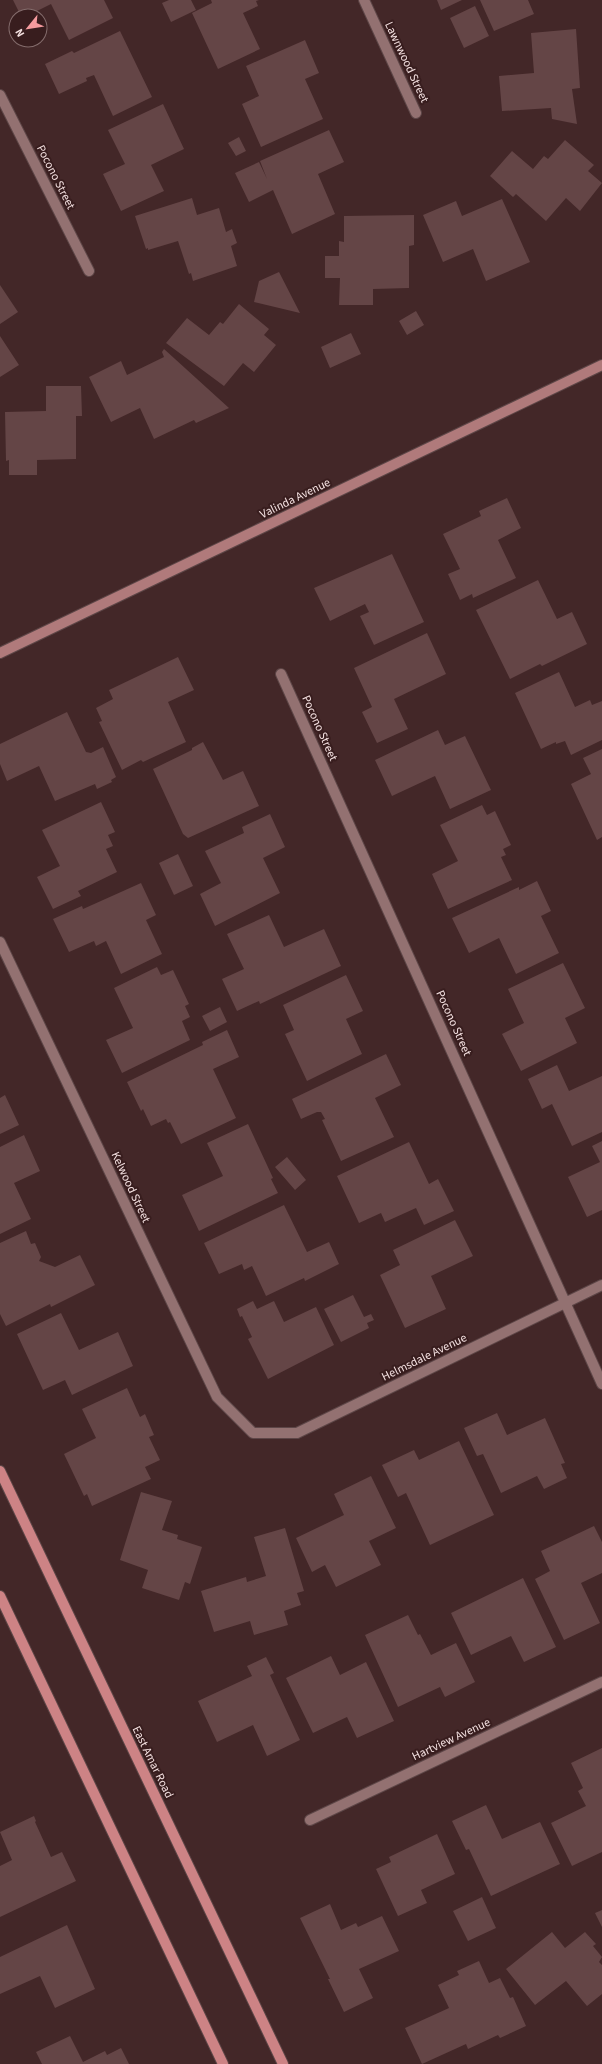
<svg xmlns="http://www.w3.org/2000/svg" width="602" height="2064" font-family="'Source Sans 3',sans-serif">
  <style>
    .building { fill: #644546 }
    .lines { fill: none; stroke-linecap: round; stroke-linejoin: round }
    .street-casing { stroke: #5d4647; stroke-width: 12 }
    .secondary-casing { stroke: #5d4647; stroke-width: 12 }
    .primary-casing { stroke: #5d4647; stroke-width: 12 }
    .street { stroke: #937171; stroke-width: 10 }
    .secondary { stroke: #b07a7b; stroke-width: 10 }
    .primary { stroke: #cd8385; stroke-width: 10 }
    .labels { text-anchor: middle; stroke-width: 4; stroke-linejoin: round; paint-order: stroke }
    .street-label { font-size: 12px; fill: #f5e2e2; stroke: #381d1e }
  </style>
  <rect width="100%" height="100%" fill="#432728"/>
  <path class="building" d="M 13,0 L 104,0 L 113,18 L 69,40 L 51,4 L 27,16 L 21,16 Z
    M 169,0 L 191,0 L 196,10 L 171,22 L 162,3 Z
    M 211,0 L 259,0 L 256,1 L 258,6 L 243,13 L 260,49 L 218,69 L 192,13 L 212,3 Z
    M 437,0 L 462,0 L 441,10 Z
    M 480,0 L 528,0 L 534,14 L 494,31 Z
    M 475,6 L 489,36 L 464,48 L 450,18 Z
    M 576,29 L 580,88 L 572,89 L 577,124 L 552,119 L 551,108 L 502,111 L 499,76 L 534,73 L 531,33 Z
    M 120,31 L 152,97 L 113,116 L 94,75 L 86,78 L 87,81 L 59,94 L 45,64 L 72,51 L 74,53 Z
    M 305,40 L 319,73 L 305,79 L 323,119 L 261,147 L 242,104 L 259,96 L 246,66 Z
    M 163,104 L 184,149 L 151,165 L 164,191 L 121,211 L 103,174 L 125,164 L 108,130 Z
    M 329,130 L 344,162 L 318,174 L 335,214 L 292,234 L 273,190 L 249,202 L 235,173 L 259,162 L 267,179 L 260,161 Z
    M 239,137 L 246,151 L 236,156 L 228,143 Z
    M 565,140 L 594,165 L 588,171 L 602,183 L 580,211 L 566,198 L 546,221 L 516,194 L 513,197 L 490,176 L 512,151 L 533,169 L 544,156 L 548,159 Z
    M 192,198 L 197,215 L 219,208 L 226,232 L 232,229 L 237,243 L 231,246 L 237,266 L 193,281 L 191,273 L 189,274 L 178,241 L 148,250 L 148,248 L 146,249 L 135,216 Z
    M 502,199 L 530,262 L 486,281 L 473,249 L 443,262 L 423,215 L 456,201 L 462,216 Z
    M 414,215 L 414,245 L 409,246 L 409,288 L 373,289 L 373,305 L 339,305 L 340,278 L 325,278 L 325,256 L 339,256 L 339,241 L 344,242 L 344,216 Z
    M 279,272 L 300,313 L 254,302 L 259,281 Z
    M 0,285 L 18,312 L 0,324 Z
    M 239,304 L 269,329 L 264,335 L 276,345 L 254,372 L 243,363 L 224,386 L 166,343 L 187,318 L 209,335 L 220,322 L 223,324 Z
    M 416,311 L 424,325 L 407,335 L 399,321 Z
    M 351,333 L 361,354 L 330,368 L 321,347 Z
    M 0,336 L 19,365 L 0,377 Z
    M 164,349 L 229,408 L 196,423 L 194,420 L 154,439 L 140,408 L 111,422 L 89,377 L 121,361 L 127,375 L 164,357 L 162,352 Z
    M 46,386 L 81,386 L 82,416 L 76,416 L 76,459 L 37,460 L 37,475 L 9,475 L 9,460 L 6,461 L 5,412 L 46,411 Z
    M 507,498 L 521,528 L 498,540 L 516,578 L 473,598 L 472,594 L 460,600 L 448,574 L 460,569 L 443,534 L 481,516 L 479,511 Z
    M 392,554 L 424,622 L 374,645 L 360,616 L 369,612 L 365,604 L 330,621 L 314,588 Z
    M 538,580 L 557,619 L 572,612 L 587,644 L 542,666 L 540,664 L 510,679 L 476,610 Z
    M 427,633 L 446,674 L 394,699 L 408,729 L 377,743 L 362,712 L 372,707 L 354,668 Z
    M 178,657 L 194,690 L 168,702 L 186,742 L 143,762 L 141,760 L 122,770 L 99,722 L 102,721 L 96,708 L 113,699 L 109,690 Z
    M 559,672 L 575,707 L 590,700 L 592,705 L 602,701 L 602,740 L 571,755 L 565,741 L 556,744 L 556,742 L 541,749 L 515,693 Z
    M 67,712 L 86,752 L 91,753 L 103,747 L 116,777 L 111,780 L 112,782 L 97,789 L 95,784 L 55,801 L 39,766 L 7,781 L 0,764 L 0,744 Z
    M 438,730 L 445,745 L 465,736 L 491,790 L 450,809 L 435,776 L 392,796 L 375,760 Z
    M 203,742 L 223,780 L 243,771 L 259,806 L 188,838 L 183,834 L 153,769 L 192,750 L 192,748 Z
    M 602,749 L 602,837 L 597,840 L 571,784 L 591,774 L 583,758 Z
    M 101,802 L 115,832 L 108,835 L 113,846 L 106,849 L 117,872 L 78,891 L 81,896 L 53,909 L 37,877 L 60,866 L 42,830 Z
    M 482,805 L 487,815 L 495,811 L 511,845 L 503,849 L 506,855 L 501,857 L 512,880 L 448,909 L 432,874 L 458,861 L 440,825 Z
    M 270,814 L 285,847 L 263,858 L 280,893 L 215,926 L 200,894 L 221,883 L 205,851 L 244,833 L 242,827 Z
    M 178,854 L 193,886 L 174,895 L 159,863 Z
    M 537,881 L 551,911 L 541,916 L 559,953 L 516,974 L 499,938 L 469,953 L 452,918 L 519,887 L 519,890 Z
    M 141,883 L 156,915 L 146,920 L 162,954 L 121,974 L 106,941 L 96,946 L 94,941 L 69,952 L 53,919 L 82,906 L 83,909 Z
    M 269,915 L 284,947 L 324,929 L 341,966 L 260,1004 L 259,1001 L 237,1011 L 222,979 L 244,969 L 227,934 Z
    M 563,963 L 585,1008 L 565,1018 L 577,1043 L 521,1071 L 502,1034 L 524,1023 L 508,989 Z
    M 157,967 L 161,975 L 173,970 L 189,1004 L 185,1006 L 190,1017 L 182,1021 L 190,1040 L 122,1073 L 106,1040 L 133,1028 L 114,988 Z
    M 346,975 L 363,1011 L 346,1019 L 362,1054 L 307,1081 L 285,1034 L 294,1030 L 283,1005 Z
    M 220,1007 L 227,1022 L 210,1031 L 202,1016 Z
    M 227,1030 L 239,1057 L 213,1069 L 236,1118 L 181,1144 L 170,1122 L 168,1123 L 166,1119 L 151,1126 L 143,1109 L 141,1111 L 127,1082 L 203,1045 L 202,1042 Z
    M 386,1054 L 401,1085 L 375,1098 L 394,1137 L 341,1161 L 322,1120 L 325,1119 L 321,1112 L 317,1112 L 301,1119 L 292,1099 Z
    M 557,1065 L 569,1091 L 602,1076 L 602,1132 L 572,1146 L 552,1104 L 542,1109 L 528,1079 Z
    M 5,1095 L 19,1125 L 0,1134 L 0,1098 Z
    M 248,1124 L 273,1178 L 271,1179 L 278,1193 L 199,1231 L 182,1195 L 223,1176 L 207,1143 Z
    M 24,1135 L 40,1171 L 14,1183 L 31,1219 L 0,1234 L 0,1147 Z
    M 602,1141 L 602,1210 L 587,1217 L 568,1177 L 600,1162 L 592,1146 Z
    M 409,1142 L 429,1184 L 438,1179 L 454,1211 L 424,1225 L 416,1208 L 385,1222 L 381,1213 L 359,1223 L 337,1176 Z
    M 287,1157 L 306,1180 L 295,1190 L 275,1167 Z
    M 284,1205 L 307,1252 L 329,1242 L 339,1264 L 305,1281 L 304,1278 L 266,1296 L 252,1266 L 244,1270 L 242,1264 L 219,1274 L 204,1243 Z
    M 455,1220 L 473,1256 L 431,1276 L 446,1309 L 405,1328 L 380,1275 L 400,1265 L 393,1250 Z
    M 26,1231 L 31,1244 L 35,1243 L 41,1257 L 39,1261 L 55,1267 L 80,1255 L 95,1285 L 51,1307 L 50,1304 L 6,1326 L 0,1314 L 0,1243 Z
    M 353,1295 L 364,1317 L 371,1314 L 374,1320 L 367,1323 L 369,1328 L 341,1342 L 324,1309 Z
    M 253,1301 L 257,1309 L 274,1301 L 284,1322 L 316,1307 L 334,1345 L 268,1379 L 248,1339 L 252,1337 L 242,1316 L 240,1317 L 237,1309 Z
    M 61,1313 L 79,1350 L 118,1332 L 133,1366 L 72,1395 L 65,1380 L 43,1390 L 17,1334 Z
    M 127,1388 L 140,1417 L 145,1414 L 154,1435 L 149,1437 L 160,1460 L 145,1467 L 151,1479 L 92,1506 L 87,1494 L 84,1496 L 64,1454 L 96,1438 L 82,1409 Z
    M 497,1413 L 507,1435 L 545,1418 L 565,1463 L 561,1464 L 567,1478 L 544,1489 L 537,1476 L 501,1493 L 483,1454 L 477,1456 L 464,1428 Z
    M 459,1441 L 494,1515 L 430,1545 L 406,1493 L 398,1497 L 382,1465 L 414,1450 L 419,1460 Z
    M 371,1476 L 396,1528 L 369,1541 L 381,1565 L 336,1587 L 325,1565 L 312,1572 L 296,1538 L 344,1515 L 334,1494 Z
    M 141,1492 L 172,1501 L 162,1530 L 178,1535 L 177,1539 L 202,1547 L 190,1584 L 185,1582 L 179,1600 L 142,1588 L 148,1570 L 120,1560 Z
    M 594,1526 L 602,1542 L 602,1573 L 581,1583 L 600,1623 L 564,1640 L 535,1579 L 550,1571 L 541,1551 Z
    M 285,1528 L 304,1591 L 297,1593 L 301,1605 L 284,1611 L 288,1625 L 254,1635 L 250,1621 L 214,1632 L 201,1591 L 246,1577 L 247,1582 L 266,1576 L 254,1537 Z
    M 523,1578 L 556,1647 L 524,1662 L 511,1636 L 471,1655 L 451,1613 Z
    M 408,1615 L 418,1635 L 420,1634 L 431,1655 L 456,1643 L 475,1682 L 445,1697 L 440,1687 L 398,1707 L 365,1635 Z
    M 331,1656 L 340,1675 L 366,1662 L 394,1721 L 357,1738 L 347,1717 L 313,1733 L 286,1678 Z
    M 266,1657 L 274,1673 L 270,1675 L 300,1740 L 267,1756 L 253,1725 L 217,1742 L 198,1701 L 252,1676 L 247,1666 Z
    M 602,1748 L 602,1852 L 572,1866 L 551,1823 L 586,1806 L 578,1791 L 583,1788 L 571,1763 Z
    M 486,1805 L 502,1839 L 540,1822 L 560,1864 L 491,1896 L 469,1849 L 466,1850 L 452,1821 Z
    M 34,1816 L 36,1821 L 35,1822 L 51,1857 L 62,1852 L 76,1881 L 0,1917 L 0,1866 L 12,1860 L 0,1832 Z
    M 437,1834 L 455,1874 L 421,1890 L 427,1903 L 398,1916 L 376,1869 L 391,1862 L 389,1857 Z
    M 482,1897 L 496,1928 L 468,1941 L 453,1911 Z
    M 330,1904 L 341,1930 L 356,1923 L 358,1927 L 382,1916 L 399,1951 L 359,1969 L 373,1998 L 344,2012 L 328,1979 L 330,1979 L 300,1918 Z
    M 602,1910 L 602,1927 L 595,1913 Z
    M 67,1925 L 95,1989 L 55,2008 L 40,1976 L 0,1994 L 0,1957 Z
    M 552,1932 L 565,1948 L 585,1932 L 596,1944 L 593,1946 L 602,1957 L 599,1962 L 602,1965 L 602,1994 L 587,2006 L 566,1981 L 535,2005 L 506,1969 Z
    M 479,1961 L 489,1983 L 500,1978 L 510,1998 L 513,1997 L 526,2026 L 500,2038 L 498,2035 L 468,2049 L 466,2044 L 422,2064 L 405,2028 L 449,2008 L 438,1985 L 459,1975 L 457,1971 Z
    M 70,2036 L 83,2062 L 105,2051 L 107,2055 L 121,2048 L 129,2064 L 42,2064 L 36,2052 Z"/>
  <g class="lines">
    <g class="street-casing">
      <path id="street" d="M 364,0 L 416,113
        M 0,95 L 89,271
        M 281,674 L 602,1384
        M 0,942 L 217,1397 L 253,1433 L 297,1433 L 602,1285
        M 310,1820 L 602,1682"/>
    </g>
    <g class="secondary-casing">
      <path id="secondary" d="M 0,653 L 602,365"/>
    </g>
    <g class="primary-casing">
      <path id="primary" d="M 0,1471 L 283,2064
        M 0,1596 L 223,2064"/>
    </g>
    <use href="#street" class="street"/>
    <use href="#secondary" class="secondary"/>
    <use href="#primary" class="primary"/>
  </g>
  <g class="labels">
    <g class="street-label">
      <text transform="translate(407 62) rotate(65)" y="4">Lawnwood Street</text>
      <text transform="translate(56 177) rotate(63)" y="4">Pocono Street</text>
      <text transform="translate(295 498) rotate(-26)" y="4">Valinda Avenue</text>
      <text transform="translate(320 728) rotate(66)" y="4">Pocono Street</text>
      <text transform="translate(454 1023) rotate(66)" y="4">Pocono Street</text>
      <text transform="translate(131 1187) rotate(65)" y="4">Kelwood Street</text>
      <text transform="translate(424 1357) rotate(-26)" y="4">Helmsdale Avenue</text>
      <text transform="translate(451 1739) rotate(-25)" y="4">Hartview Avenue</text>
      <text transform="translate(153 1762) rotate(64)" y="4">East Amar Road</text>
    </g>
  </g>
  <g transform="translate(28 28) rotate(240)"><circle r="19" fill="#381d1e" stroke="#846c6c"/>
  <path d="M0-3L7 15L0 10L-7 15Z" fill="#f59b9e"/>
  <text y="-6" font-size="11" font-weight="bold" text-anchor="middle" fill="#f5e2e2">N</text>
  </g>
</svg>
